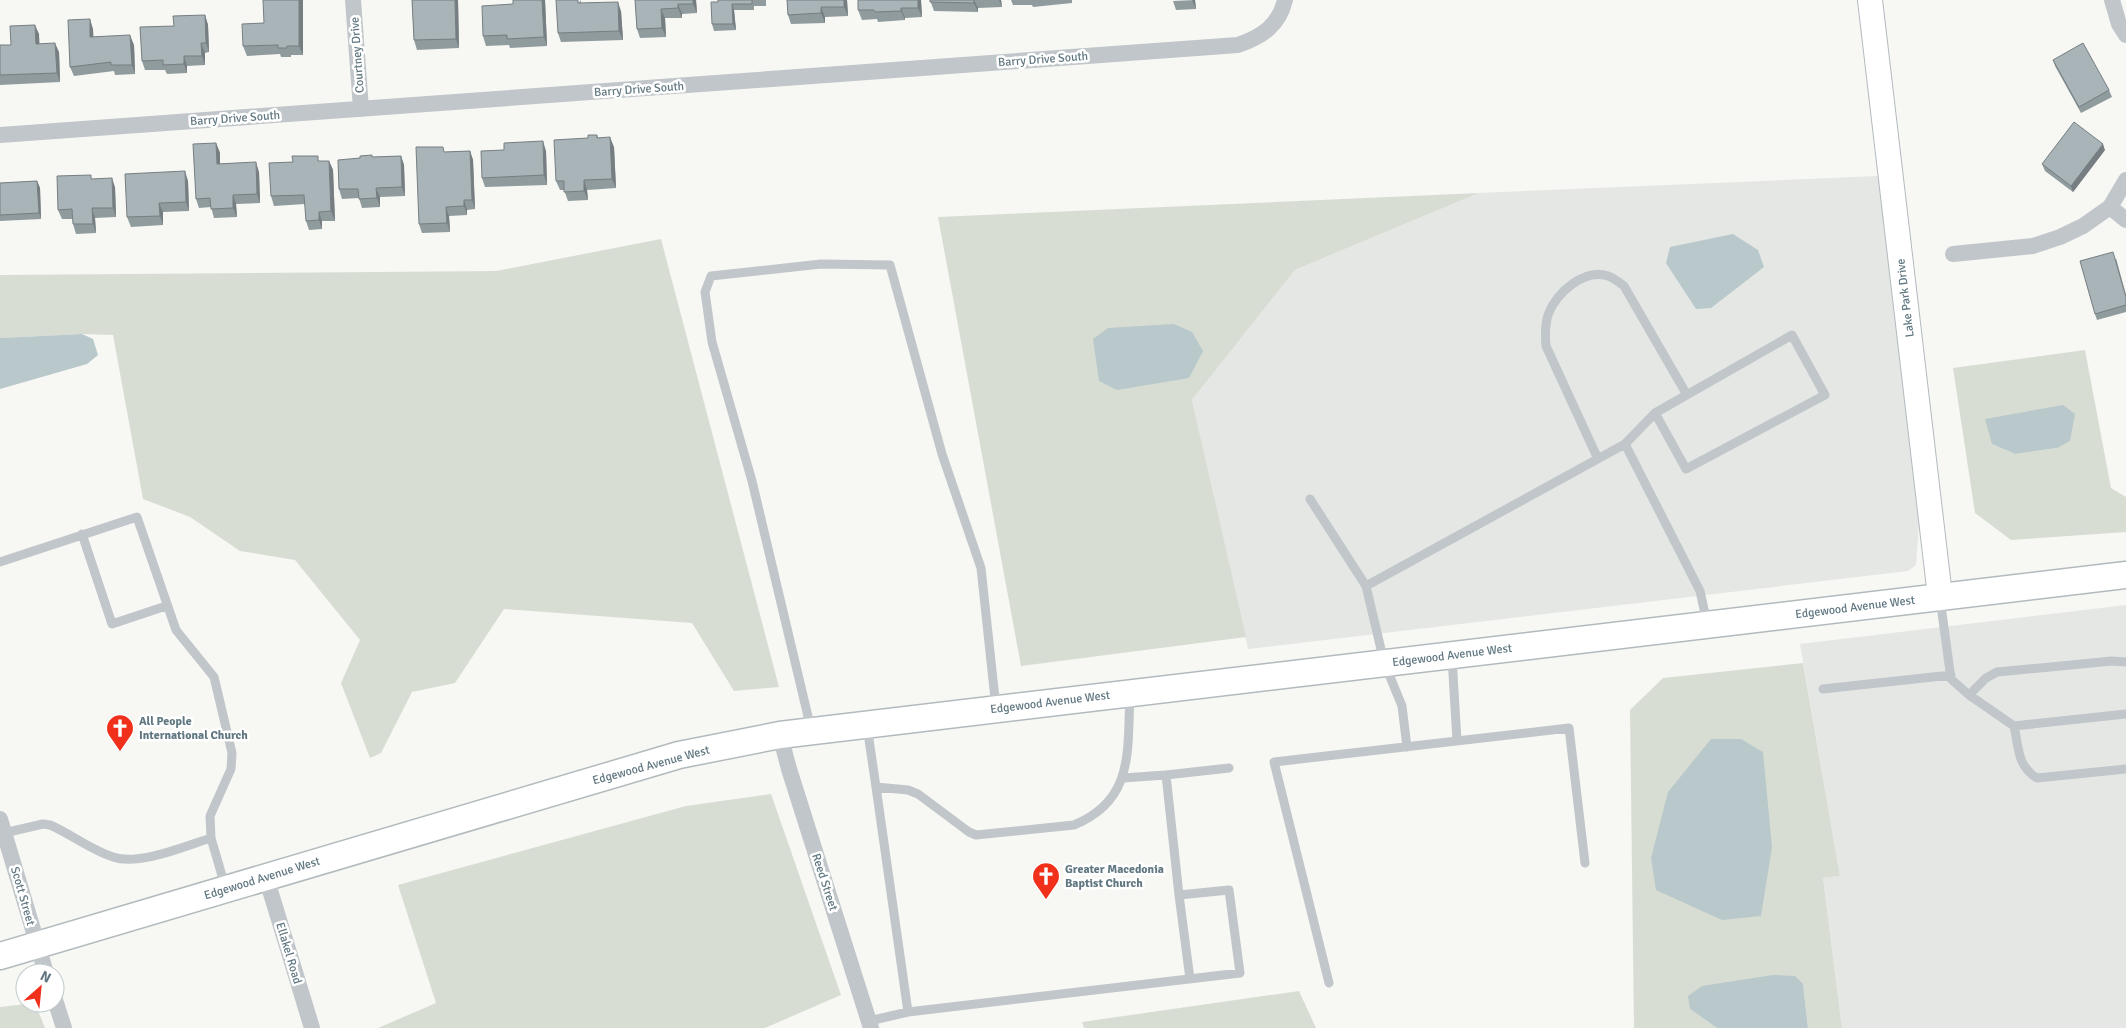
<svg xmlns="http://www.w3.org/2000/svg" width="2126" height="1028" font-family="Signika,sans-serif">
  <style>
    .built { fill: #e5e7e5 }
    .green { fill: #d8ddd3; fill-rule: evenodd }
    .water { fill: #b8c8cb }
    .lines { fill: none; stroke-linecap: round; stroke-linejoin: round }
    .secondary-casing { stroke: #b2babe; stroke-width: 26 }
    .primary-casing { stroke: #b3babd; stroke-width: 29 }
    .lane { stroke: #c0c6c9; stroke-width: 9 }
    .street { stroke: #c0c6c9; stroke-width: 16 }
    .secondary { stroke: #fff; stroke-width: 24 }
    .primary { stroke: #fff; stroke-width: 26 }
    .wall { fill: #909b9e }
    .shaded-wall { fill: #767e81 }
    .building { fill: #a8b4b8; stroke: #767e81 }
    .labels { text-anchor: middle; stroke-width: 5; stroke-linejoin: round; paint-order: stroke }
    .street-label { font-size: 12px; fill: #607781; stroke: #fff }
    .poi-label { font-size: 12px; font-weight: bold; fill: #607781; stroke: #fff; text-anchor: start }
  </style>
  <rect width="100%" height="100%" fill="#f7f7f4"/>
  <path class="built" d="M 1879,176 L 1919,524 L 1916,565 L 1908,571 L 1248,649 L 1192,400 L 1295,270 L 1479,193 Z
    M 2126,605 L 2126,1028 L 1842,1028 L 1823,878 L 1840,876 L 1800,644 Z"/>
  <path class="green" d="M 1479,193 L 1295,270 L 1192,400 L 1246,637 L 1021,666 L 938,217 Z
    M 661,239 L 779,687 L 734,691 L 692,623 L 504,609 L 455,683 L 412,692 L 381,753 L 370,758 L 341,683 L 360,640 L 295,560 L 240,551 L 190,517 L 143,499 L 113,335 L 82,334 L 0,338 L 0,275 L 496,271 Z
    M 2085,350 L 2111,488 L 2126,497 L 2126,532 L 2011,540 L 1975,513 L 1953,368 ZM 1992,444 L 2057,448 L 2015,454 Z
    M 1803,663 L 1840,876 L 1823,878 L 1842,1028 L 1808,1028 L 1803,984 L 1690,1009 L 1717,1028 L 1634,1028 L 1630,710 L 1663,678 Z
    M 771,794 L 841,995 L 765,1028 L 378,1028 L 436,1003 L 398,885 L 686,806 Z
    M 1299,991 L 1316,1028 L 1084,1028 L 1082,1022 Z
    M 35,1003 L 45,1028 L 0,1028 L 0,1007 Z"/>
  <path class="water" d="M 1733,234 L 1758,250 L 1764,267 L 1711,308 L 1696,309 L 1666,263 L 1670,247 Z
    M 1174,324 L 1192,332 L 1203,351 L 1189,378 L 1117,390 L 1099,381 L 1093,339 L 1108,328 Z
    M 82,334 L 93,339 L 98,355 L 87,364 L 0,389 L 0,338 Z
    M 2063,405 L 2075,414 L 2070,441 L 2057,448 L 2015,454 L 1992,444 L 1985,419 Z
    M 1711,739 L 1741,739 L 1763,752 L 1772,847 L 1761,916 L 1722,920 L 1656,890 L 1651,858 L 1668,792 Z
    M 1773,975 L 1795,976 L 1803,984 L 1808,1028 L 1717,1028 L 1690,1009 L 1688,996 L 1702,986 Z"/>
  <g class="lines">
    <g class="secondary-casing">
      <path id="secondary" d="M 1870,0 L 1940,596"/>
    </g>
    <g class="primary-casing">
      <path id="primary" d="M 0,956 L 679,755 L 780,735 L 2126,575"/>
    </g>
    <path class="lane" d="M 1625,444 L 1655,413 L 1792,335 L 1825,395 L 1686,469 L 1655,413
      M 1598,459 L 1546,346 C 1545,335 1545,325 1548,315 C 1556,293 1584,268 1608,276 C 1614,278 1620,283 1624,286 L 1687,395
      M 1310,499 L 1366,586
      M 82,534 L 112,624 L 166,606
      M 0,562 L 137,517 L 176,630 L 214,677 L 232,753 L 231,769 L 210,816 L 211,838
      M 1940,598 L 1951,679 L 1969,695 L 2014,726 L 2126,714
      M 1452,657 L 1457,741
      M 1823,689 L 1951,675
      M 1969,695 L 1986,678 L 1997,672 L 2112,661 L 2126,662
      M 867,726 L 876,787 L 908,790 L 918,794 L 969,832 L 976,835 L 1074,825 C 1135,800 1127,750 1130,695
      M 2014,726 C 2019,748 2017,766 2037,778 L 2126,769
      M 811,729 L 752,481 L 712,342 L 705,292 L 711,276 L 821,264 L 890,265 L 942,454 L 981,568 L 996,708
      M 1407,747 L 1402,706 L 1384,662 L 1366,586 L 1625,444 L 1700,591 L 1707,623
      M 1166,775 L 1229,768
      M 876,787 L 908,1012
      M 4,833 L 43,824 L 50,825 C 71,834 91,850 113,857 C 139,866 185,846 211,838 L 225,886
      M 1179,895 L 1190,979
      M 1329,983 L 1274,762 L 1569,728 L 1585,863
      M 869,1021 L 908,1012 L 1240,973 L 1229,890 L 1179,895 L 1166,775 L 1123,778"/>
    <path class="street" d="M 353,0 L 361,109
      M 2112,0 L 2119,24 L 2126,35
      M 0,135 L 1238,45 C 1261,37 1279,26 1285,0
      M 2110,207 L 2126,220
      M 1953,254 L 2033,246 L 2060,237 L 2083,226 L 2110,207 L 2126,180
      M 780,735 L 789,769 L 871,1028
      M 0,819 L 46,973
      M 266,877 L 312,1028
      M 55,1000 L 64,1028"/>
    <use href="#secondary" class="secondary"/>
    <use href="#primary" class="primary"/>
  </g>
  <path class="wall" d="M 303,0 L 303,55 L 291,55 L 291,57 L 281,57 L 280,54 L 247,56 L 243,46 L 264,23 Z
    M 412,0 L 458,0 L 459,48 L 417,50 L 414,40 Z
    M 513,0 L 545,0 L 547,46 L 510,48 L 509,45 L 486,46 L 483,36 L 513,4 Z
    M 581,0 L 581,3 L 621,11 L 623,40 L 561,42 L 558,33 Z
    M 635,0 L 696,0 L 697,13 L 682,14 L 682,18 L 665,18 L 666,37 L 640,38 L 637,29 Z
    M 718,0 L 766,0 L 766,6 L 754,6 L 754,10 L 734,10 L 736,30 L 714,31 L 712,24 Z
    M 787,0 L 847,0 L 848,16 L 825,17 L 825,23 L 791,24 L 788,15 Z
    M 921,0 L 922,17 L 905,18 L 905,20 L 878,22 L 877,19 L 862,20 L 858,10 Z
    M 930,0 L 1001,0 L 1002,7 L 978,8 L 978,12 L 934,11 Z
    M 1011,0 L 1072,0 L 1072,3 L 1033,7 L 1032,5 L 1013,5 Z
    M 1195,0 L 1196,9 L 1176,10 L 1173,1 Z
    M 205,15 L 208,25 L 209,52 L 205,53 L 205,65 L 187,66 L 187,73 L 167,74 L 165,70 L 145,70 L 142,61 L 174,26 Z
    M 93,29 L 93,37 L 134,45 L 135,74 L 115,75 L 114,71 L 74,76 L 70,67 Z
    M 39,34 L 39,44 L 59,52 L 60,82 L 0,85 L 0,45 L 11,45 Z
    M 2053,60 L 2109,90 L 2112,97 L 2081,113 L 2055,66 Z
    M 597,135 L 598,138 L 614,147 L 616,188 L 587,190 L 588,200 L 568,201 L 564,190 L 560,190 L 556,181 L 588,138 Z
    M 216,143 L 220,153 L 220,164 L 259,172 L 260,203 L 236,204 L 237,217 L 214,218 L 211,207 L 199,208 L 196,199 Z
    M 2105,150 L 2073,192 L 2045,171 L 2042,164 Z
    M 470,151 L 473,160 L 475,209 L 467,210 L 467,215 L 449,216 L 450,232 L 422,233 L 419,224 L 445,152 Z
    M 546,151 L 547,185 L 485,187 L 482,178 Z
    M 401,156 L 404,165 L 405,196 L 380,197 L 380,207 L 362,208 L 359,198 L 342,199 L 339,189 L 360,158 Z
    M 320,161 L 329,161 L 333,170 L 335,221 L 322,221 L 322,229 L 309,230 L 306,221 L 305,204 L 274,206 L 271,196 Z
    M 93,179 L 115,187 L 116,217 L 95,218 L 96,233 L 76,234 L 73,224 L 73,219 L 62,219 L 58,210 Z
    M 37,181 L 40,188 L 41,219 L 0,221 L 0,183 Z
    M 188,181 L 189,211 L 163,212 L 163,225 L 131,227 L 127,217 Z
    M 2116,258 L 2126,295 L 2126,312 L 2097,320 L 2095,314 Z"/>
  <path class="shaded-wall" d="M 299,0 L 303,0 L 303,55 L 299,46 Z
    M 455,0 L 458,0 L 459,48 L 456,39 Z
    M 542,0 L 545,0 L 547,46 L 544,37 Z
    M 693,0 L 696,0 L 697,13 L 693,4 Z
    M 844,0 L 847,0 L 848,16 L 844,7 Z
    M 918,0 L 921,0 L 922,17 L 918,8 Z
    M 974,0 L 978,8 L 978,12 L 974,3 Z
    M 999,0 L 1001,0 L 1002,7 Z
    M 1192,0 L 1195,0 L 1196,9 Z
    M 618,2 L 621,11 L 623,40 L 619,31 Z
    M 678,4 L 682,14 L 682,18 L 678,8 Z
    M 732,4 L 734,10 L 736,30 L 733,24 Z
    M 821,7 L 825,17 L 825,23 L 821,13 Z
    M 901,8 L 905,18 L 905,20 L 901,11 Z
    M 661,9 L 665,18 L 666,37 L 662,28 Z
    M 205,15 L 208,25 L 209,52 L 206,43 Z
    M 90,19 L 93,29 L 94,46 L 90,37 Z
    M 35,25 L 39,34 L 40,53 L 36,44 Z
    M 130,35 L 134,45 L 135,74 L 132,65 Z
    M 55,43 L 59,52 L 60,82 L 57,73 Z
    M 201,43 L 205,53 L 205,65 L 202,56 Z
    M 184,56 L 187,66 L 187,73 L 184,64 Z
    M 610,137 L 614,147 L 616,188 L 612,179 Z
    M 543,141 L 546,151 L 547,185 L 544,175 Z
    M 216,143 L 220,153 L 220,174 L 217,164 Z
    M 2103,144 L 2105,150 L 2073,192 L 2071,186 Z
    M 470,151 L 473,160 L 475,209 L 472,200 Z
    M 401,156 L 404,165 L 405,196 L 402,187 Z
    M 329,161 L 333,170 L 335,221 L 331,211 Z
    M 256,162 L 259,172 L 260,203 L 257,194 Z
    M 185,171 L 188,181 L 189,211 L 186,202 Z
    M 112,178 L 115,187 L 116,217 L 113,208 Z
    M 584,180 L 587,190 L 588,200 L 584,191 Z
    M 37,181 L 40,188 L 41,219 L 39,213 Z
    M 376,188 L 380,197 L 380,207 L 377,198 Z
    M 233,195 L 236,204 L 237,217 L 233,208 Z
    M 464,200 L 467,210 L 467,215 L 464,206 Z
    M 159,203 L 163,212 L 163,225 L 160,216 Z
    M 446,207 L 449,216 L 450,232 L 447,223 Z
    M 92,208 L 95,218 L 96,233 L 93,224 Z
    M 319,212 L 322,221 L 322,229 L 319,220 Z"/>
  <path class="building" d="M 263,0 L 299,0 L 299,46 L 287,46 L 287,48 L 278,48 L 278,45 L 243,46 L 242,24 L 264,23 Z
    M 412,0 L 455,0 L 456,39 L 414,40 Z
    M 513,0 L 542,0 L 544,37 L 507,39 L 507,35 L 483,36 L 482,6 L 513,4 Z
    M 556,0 L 578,0 L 578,3 L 618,2 L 619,31 L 558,33 Z
    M 635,0 L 693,0 L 693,4 L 678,4 L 678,8 L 661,9 L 662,28 L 637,29 Z
    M 718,0 L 752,0 L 752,4 L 732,4 L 733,24 L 712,24 L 711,2 L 718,2 Z
    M 787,0 L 844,0 L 844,7 L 821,7 L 821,13 L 788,15 Z
    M 858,0 L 918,0 L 918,8 L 901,8 L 901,11 L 875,12 L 874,10 L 858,10 Z
    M 930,0 L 974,0 L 974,3 L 930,2 Z
    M 205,15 L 206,43 L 201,43 L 202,56 L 184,56 L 184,64 L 163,65 L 163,60 L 142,61 L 140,27 L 174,26 L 173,16 Z
    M 90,19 L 90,37 L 130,35 L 132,65 L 111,65 L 111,62 L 70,67 L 68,20 Z
    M 35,25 L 36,44 L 55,43 L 57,73 L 0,75 L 0,45 L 11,45 L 10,26 Z
    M 2083,43 L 2109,90 L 2079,107 L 2053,60 Z
    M 2074,122 L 2103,144 L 2071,186 L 2042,164 Z
    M 588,135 L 597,135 L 597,138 L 610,137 L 612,179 L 584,180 L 584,191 L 564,192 L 564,181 L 556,181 L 554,140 L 588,138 Z
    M 543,141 L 544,175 L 482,178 L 481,151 L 504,150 L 504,143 Z
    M 216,143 L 217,164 L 256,162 L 257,194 L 233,195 L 233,208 L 211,209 L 210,198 L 196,199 L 193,144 Z
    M 416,147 L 443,147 L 444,152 L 470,151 L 472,200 L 464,200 L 464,206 L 446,207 L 447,223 L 419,224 Z
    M 372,155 L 372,157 L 401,156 L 402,187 L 376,188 L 377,198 L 359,199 L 358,189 L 339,189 L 338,160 L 360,158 L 360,156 Z
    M 292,156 L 318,156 L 318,161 L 329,161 L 331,211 L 319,212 L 319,220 L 306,221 L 304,195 L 271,196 L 269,163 L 293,162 Z
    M 185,171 L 186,202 L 159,203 L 160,216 L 127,217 L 125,174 Z
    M 91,175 L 91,179 L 112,178 L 113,208 L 92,208 L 93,224 L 73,224 L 72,209 L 58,210 L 57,176 Z
    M 37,181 L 39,213 L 0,215 L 0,183 Z
    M 2113,252 L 2126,297 L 2126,305 L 2095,314 L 2080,261 Z"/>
  <defs>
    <g id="church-pin" transform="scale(1.4375)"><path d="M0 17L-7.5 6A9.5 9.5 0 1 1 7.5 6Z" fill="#f1301b" stroke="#fff"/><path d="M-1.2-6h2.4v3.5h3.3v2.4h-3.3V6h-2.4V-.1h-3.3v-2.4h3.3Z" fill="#fff"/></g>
  </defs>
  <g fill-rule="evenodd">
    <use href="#church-pin" x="120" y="728"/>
    <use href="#church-pin" x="1046" y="876"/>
  </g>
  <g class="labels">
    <g class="street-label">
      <text transform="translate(357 55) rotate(-94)" y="4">Courtney Drive</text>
      <text transform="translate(1043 59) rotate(-4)" y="4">Barry Drive South</text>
      <text transform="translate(639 89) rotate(-4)" y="4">Barry Drive South</text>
      <text transform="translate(235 118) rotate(-4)" y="4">Barry Drive South</text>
      <text transform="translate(1905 298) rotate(-97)" y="4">Lake Park Drive</text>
      <text transform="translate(1855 607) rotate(-7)" y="4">Edgewood Avenue West</text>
      <text transform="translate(1452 655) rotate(-7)" y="4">Edgewood Avenue West</text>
      <text transform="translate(1050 702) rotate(-7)" y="4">Edgewood Avenue West</text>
      <text transform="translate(651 765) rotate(-15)" y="4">Edgewood Avenue West</text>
      <text transform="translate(262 878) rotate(-17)" y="4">Edgewood Avenue West</text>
      <text transform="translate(825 882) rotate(72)" y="4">Reed Street</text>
      <text transform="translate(23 896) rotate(74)" y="4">Scott Street</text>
      <text transform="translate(289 953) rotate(73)" y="4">Ellakel Road</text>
    </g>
    <g class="poi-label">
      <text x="139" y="725">All People<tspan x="139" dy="14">International Church</tspan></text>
      <text x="1065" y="873">Greater Macedonia<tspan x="1065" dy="14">Baptist Church</tspan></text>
    </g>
  </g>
  <g transform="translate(40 988) rotate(27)"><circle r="24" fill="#ffffff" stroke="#bfc9cd"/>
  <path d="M0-4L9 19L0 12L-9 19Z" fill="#f1301b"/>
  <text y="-8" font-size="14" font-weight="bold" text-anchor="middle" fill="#607781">N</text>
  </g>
</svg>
